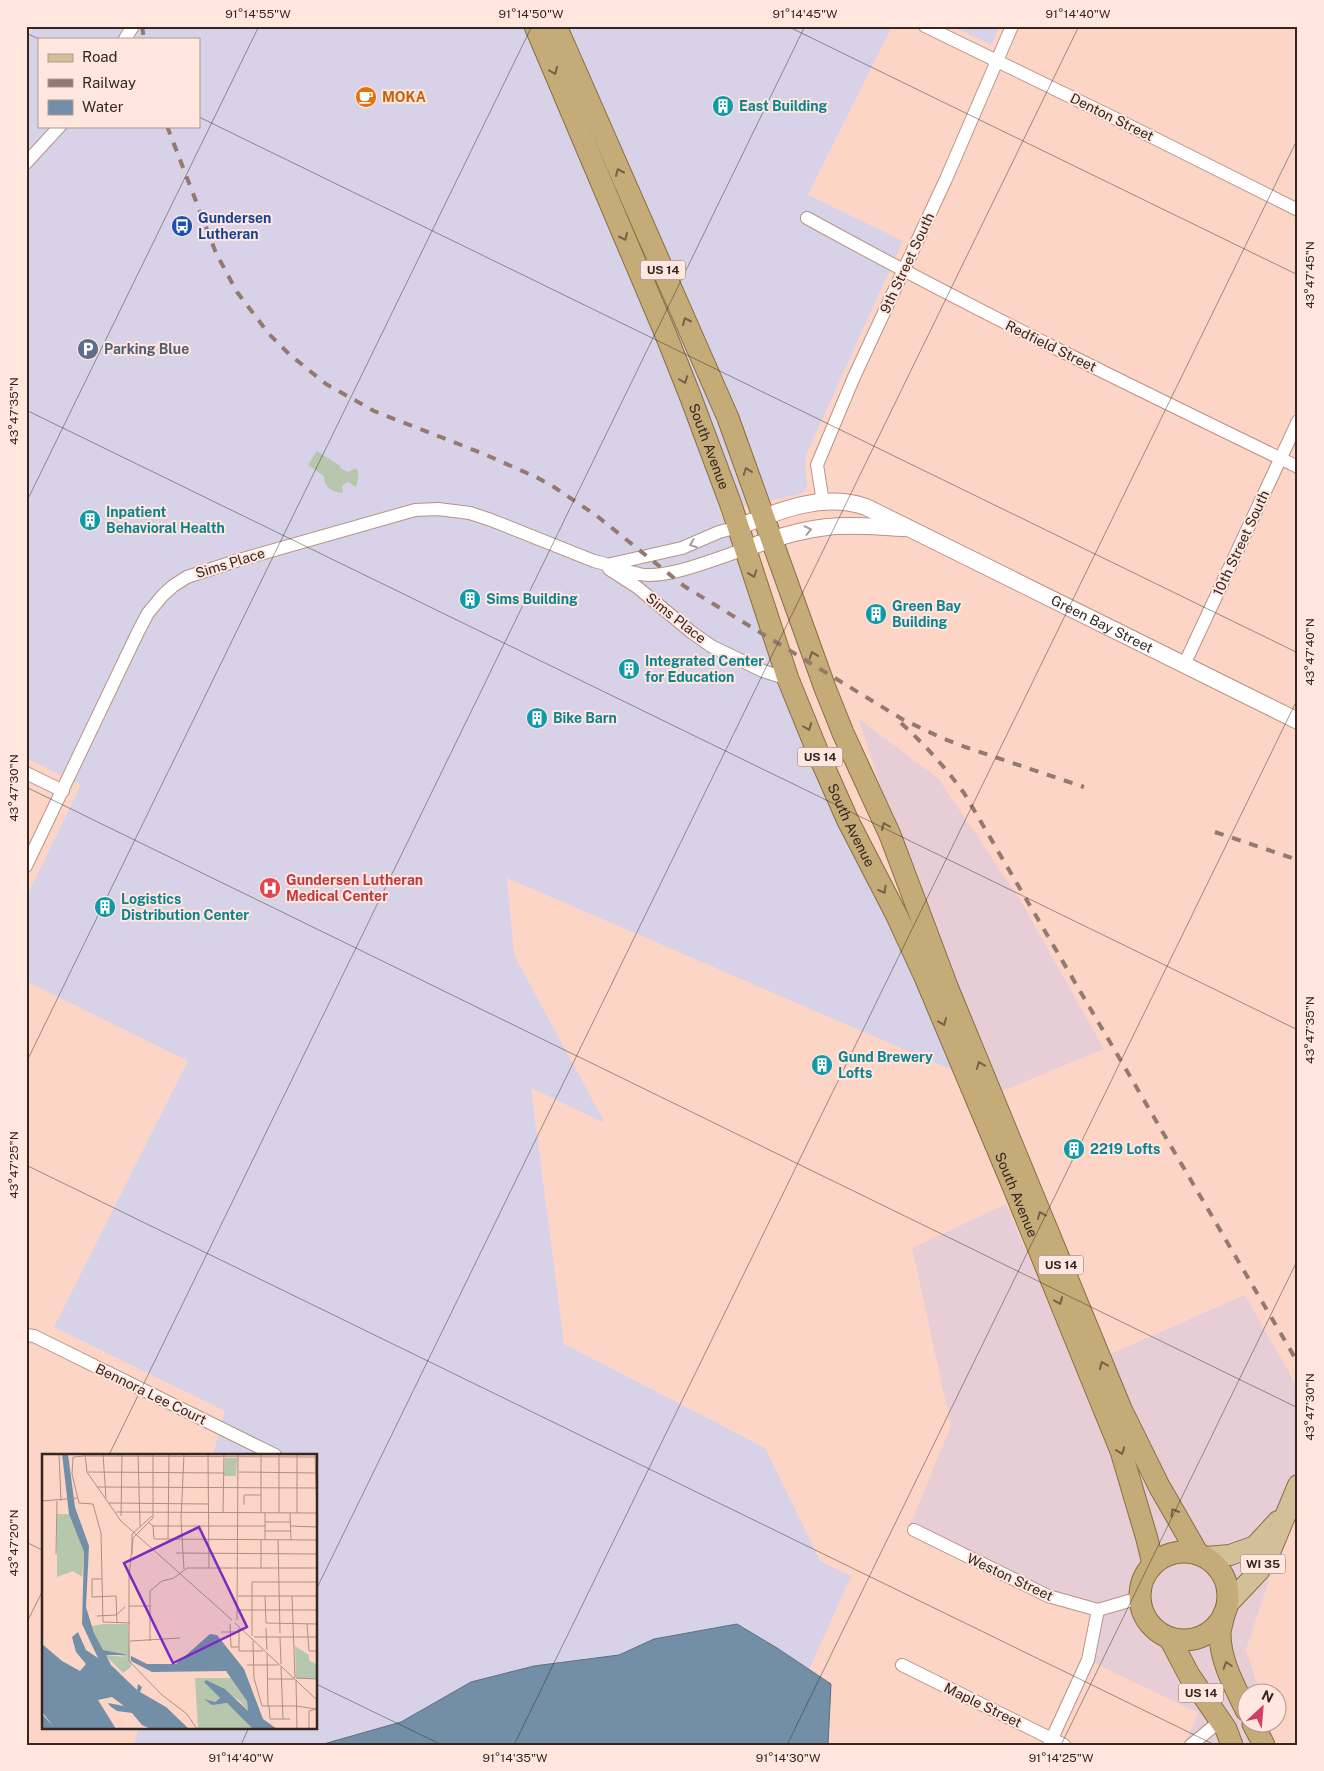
<svg xmlns="http://www.w3.org/2000/svg" width="1324" height="1771" font-family="'Public Sans',sans-serif">
  <style>
    .commercial { fill: #e7ced6 }
    .medical { fill: #d7d2e7; fill-rule: evenodd }
    .green { fill: #b6c7ad }
    .water { fill: #728fa7; stroke: #5f707e }
    .lines { fill: none; stroke-linecap: round; stroke-linejoin: round }
    .minor-casing { stroke: #b79385; stroke-width: 14 }
    .tertiary-casing { stroke: #b79385; stroke-width: 18 }
    .primary-casing { stroke: #886f42; stroke-width: 22 }
    .trunk-casing { stroke: #886f42; stroke-width: 23 }
    .minor { stroke: #fff; stroke-width: 12 }
    .tertiary { stroke: #fff; stroke-width: 16 }
    .primary { stroke: #d3c099; stroke-width: 20 }
    .trunk { stroke: #c4ab77; stroke-width: 21 }
    .rail { stroke: #94796f; stroke-width: 4; stroke-dasharray: 9 9; stroke-linecap: butt }
    .oneway { stroke: #756247 }
    .oneway2 { stroke: #a49d9b }
    .ticks { fill: none; stroke: #342620; stroke-width: 1; stroke-opacity: 0.45 }
    .labels { text-anchor: middle; stroke-width: 4; stroke-linejoin: round; paint-order: stroke }
    .shield { fill: #ffe6de; stroke: #716059; stroke-width: 1 }
    .shield-label { font-size: 12px; font-weight: bold; fill: #342620 }
    .food-label { font-size: 14px; font-weight: bold; fill: #c56008; stroke: #ffe6de; text-anchor: start }
    .culture-label { font-size: 14px; font-weight: bold; fill: #0d838f; stroke: #ffe6de; text-anchor: start }
    .street-label { font-size: 14px; fill: #342620; stroke: #ffe6de }
    .transit-label { font-size: 14px; font-weight: bold; fill: #164399; stroke: #ffe6de; text-anchor: start }
    .service-label { font-size: 14px; font-weight: bold; fill: #4e5e75; stroke: #ffe6de; text-anchor: start }
    .health-label { font-size: 14px; font-weight: bold; fill: #be3a42; stroke: #ffe6de; text-anchor: start }
    .inset-road { fill: none; stroke: #ad8f84; stroke-width: 1 }
    .view { fill: #7b2cbf; fill-opacity: 0.15; stroke: #7b2cbf; stroke-width: 2.5 }
    .inset-edge { fill: none; stroke: #342620; stroke-width: 2.5 }
    .neatline { fill: none; stroke: #342620; stroke-width: 2 }
    .ticks-label { font-size: 12px; text-anchor: middle; fill: #342620 }
  </style>
  <rect width="100%" height="100%" fill="#fdd5c7"/>
  <path class="commercial" d="M 858,718 L 938,778 L 1021,901 L 1104,1049 L 1002,1091 L 955,988 L 885,800 Z
    M 1006,1204 L 1076,1369 L 1245,1295 L 1298,1388 L 1298,1493 L 1246,1650 L 1260,1693 L 1246,1694 L 1246,1724 L 1269,1724 L 1276,1745 L 1184,1745 L 1198,1713 L 1088,1660 L 1098,1610 L 944,1549 L 907,1532 L 951,1426 L 912,1248 Z"/>
  <path class="medical" d="M 34,26 L 892,26 L 808,195 L 903,241 L 807,453 L 805,464 L 807,484 L 807,489 L 800,494 L 720,512 L 764,627 L 959,1073 L 507,878 L 514,955 L 605,1123 L 531,1088 L 564,1344 L 765,1448 L 821,1562 L 851,1576 L 809,1670 L 737,1624 L 654,1639 L 619,1655 L 534,1666 L 471,1682 L 401,1722 L 320,1745 L 134,1745 L 139,1727 L 316,1727 L 316,1455 L 213,1455 L 225,1411 L 54,1327 L 188,1061 L 26,981 L 26,898 L 81,785 L 26,758 L 26,44 ZM 39,39 L 199,39 L 199,126 L 39,126 Z
    M 952,26 L 1000,26 L 991,45 Z"/>
  <path class="green" d="M 317,451 L 340,466 L 340,468 L 348,472 L 356,468 C 360,474 358,480 356,487 L 348,482 L 342,486 L 343,493 C 332,492 324,488 324,476 L 308,465 Z"/>
  <path class="water" d="M 737,1624 L 777,1648 L 831,1684 L 828,1745 L 320,1745 L 401,1722 L 471,1682 L 534,1666 L 619,1655 L 654,1639 Z"/>
  <g class="lines">
    <g class="minor-casing">
      <path id="minor" d="M 925,26 L 1110,116 L 1298,210
        M 125,39 L 133,26
        M 26,163 L 60,126
        M 807,218 C 968,307 1133,387 1298,467
        M 823,502 L 817,465 L 854,377 L 946,179 L 1012,26
        M 611,564 L 682,548 L 719,532 L 738,527
        M 609,569 L 637,587 L 690,631 L 711,646 L 763,671 L 788,679
        M 1184,665 L 1298,421
        M 26,773 L 63,791
        M 26,866 L 138,632 L 148,613 L 163,595 L 173,586 L 187,577 L 239,560 L 415,510 L 438,509 L 470,513 L 491,520 L 594,561 C 609,564 623,571 639,574 C 666,580 718,558 745,549
        M 26,1335 L 34,1336 L 275,1455
        M 914,1530 L 1048,1596 L 1098,1610 L 1139,1598
        M 902,1665 L 1064,1745
        M 1049,1745 L 1088,1660 L 1098,1610
        M 1191,1745 L 1220,1721"/>
    </g>
    <g class="tertiary-casing">
      <g id="tertiary">
        <path id="s1" d="M 738,527 C 778,511 822,492 866,507 L 1298,721"/>
        <path d="M 745,549 C 771,539 799,530 827,527 C 852,524 878,527 904,528"/>
      </g>
    </g>
    <g class="primary-casing">
      <path id="primary" d="M 1206,1557 L 1230,1555 L 1255,1546 L 1278,1521
        M 1228,1604 L 1259,1571 L 1271,1550 L 1298,1485"/>
    </g>
    <g class="trunk-casing">
      <g id="trunk">
        <path id="s2" d="M 535,26 L 666,335 L 691,398 L 731,505 L 788,679 L 821,760 L 848,821 L 896,914 L 925,977 L 1013,1186 L 1121,1451 L 1147,1539 L 1153,1564"/>
        <path d="M 556,26 L 728,418 L 825,688 L 843,733 L 890,835 L 948,989 L 1121,1409 L 1159,1486 L 1198,1554"/>
        <circle cx="1184" cy="1596" r="44"/>
        <path d="M 1224,1614 C 1223,1621 1220,1628 1220,1634 C 1220,1661 1235,1687 1246,1710"/>
        <path d="M 1170,1639 L 1189,1675 L 1226,1729 L 1232,1745"/>
        <path d="M 1253,1724 L 1264,1745"/>
      </g>
    </g>
    <use href="#minor" class="minor"/>
    <use href="#tertiary" class="tertiary"/>
    <use href="#primary" class="primary"/>
    <use href="#trunk" class="trunk"/>
    <path class="rail" d="M 142,26 L 144,39
      M 167,126 L 216,253 L 237,292 L 269,334 L 289,354 L 326,384 L 374,411 L 484,454 L 538,478 L 554,487 L 597,516 L 684,586 L 902,719 L 942,738 L 965,747 L 1084,787
      M 901,723 C 925,745 945,767 964,793 L 1298,1363
      M 1215,832 L 1298,860"/>
  </g>
  <defs><path id="oneway-chevron" d="M-2-3.5L2.5 0L-2 3.5" fill="none" stroke-width="1.6" stroke-linecap="round" stroke-linejoin="round" transform="scale(1.25)"/></defs>
  <g class="oneway">
    <use href="#oneway-chevron" transform="translate(554 71) rotate(67)"/>
    <use href="#oneway-chevron" transform="translate(619 172) rotate(-114)"/>
    <use href="#oneway-chevron" transform="translate(624 237) rotate(66)"/>
    <use href="#oneway-chevron" transform="translate(686 321) rotate(-114)"/>
    <use href="#oneway-chevron" transform="translate(684 380) rotate(69)"/>
    <use href="#oneway-chevron" transform="translate(747 471) rotate(-110)"/>
    <use href="#oneway-chevron" transform="translate(753 574) rotate(71)"/>
    <use href="#oneway-chevron" transform="translate(813 655) rotate(-109)"/>
    <use href="#oneway-chevron" transform="translate(808 727) rotate(69)"/>
    <use href="#oneway-chevron" transform="translate(885 826) rotate(-113)"/>
    <use href="#oneway-chevron" transform="translate(883 890) rotate(61)"/>
    <use href="#oneway-chevron" transform="translate(943 1022) rotate(68)"/>
    <use href="#oneway-chevron" transform="translate(980 1065) rotate(-112)"/>
    <use href="#oneway-chevron" transform="translate(1041 1215) rotate(-112)"/>
    <use href="#oneway-chevron" transform="translate(1059 1301) rotate(68)"/>
    <use href="#oneway-chevron" transform="translate(1103 1365) rotate(-113)"/>
    <use href="#oneway-chevron" transform="translate(1121 1451) rotate(70)"/>
    <use href="#oneway-chevron" transform="translate(1174 1512) rotate(-120)"/>
    <use href="#oneway-chevron" transform="translate(1227 1665) rotate(-108)"/>
  </g>
  <g class="oneway2">
    <use href="#oneway-chevron" transform="translate(808 530) rotate(-12)"/>
    <use href="#oneway-chevron" transform="translate(693 544) rotate(159)"/>
  </g>
  <path class="ticks" d="M 787,26 L 1298,275M 26,33 L 39,39M 199,117 L 1298,653M 26,410 L 1298,1030M 26,503 L 259,26M 26,787 L 1298,1408M 26,1063 L 532,26M 26,1165 L 1215,1745M 109,1455 L 805,26M 26,1542 L 44,1551M 316,1590 L 1079,26M 26,1624 L 44,1588M 316,1684 L 442,1745M 241,1745 L 249,1727M 514,1745 L 1298,138M 787,1745 L 1298,698M 1061,1745 L 1298,1259"/>
  <defs>
    <g id="cafe-disc" transform="scale(1.125)"><circle r="9.5" fill="#e8710a" stroke="#ffe6de"/><path d="M-5.5-4.5H6V0H3Q3 3.5 0 3.5H-2.5Q-5.5 3.5-5.5 0ZM3-3.2v2h1.7v-2ZM-6 4.5H4V6H-6Z" fill="#fff"/></g>
    <g id="building-disc" transform="scale(1.125)"><circle r="9.5" fill="#0f9aa8" stroke="#ffe6de"/><path d="M-4-6H4V6H1V3H-1V6H-4ZM-2.5-4.3h1.7v1.8h-1.7ZM.8-4.3h1.7v1.8H.8ZM-2.5-1h1.7V.8h-1.7ZM.8-1h1.7V.8H.8Z" fill="#fff"/></g>
    <g id="bus-disc" transform="scale(1.125)"><circle r="9.5" fill="#1a4fb4" stroke="#ffe6de"/><path d="M-5-6H5V4H4V6H2V4H-2V6H-4V4H-5ZM-3.5-4V0h7V-4ZM-3.5 1.2v1.5H-2V1.2ZM2 1.2v1.5H3.5V1.2Z" fill="#fff"/></g>
    <g id="parking-disc" transform="scale(1.125)"><circle r="9.5" fill="#5c6f8a" stroke="#ffe6de"/><path d="M-3.5-5.5H1a3.5 3.5 0 0 1 0 7H-1V5.5H-3.5ZM-1-3.4V-.6H.8a1.4 1.4 0 0 0 0-2.8Z" fill="#fff"/></g>
    <g id="hospital-disc" transform="scale(1.125)"><circle r="9.5" fill="#e0444e" stroke="#ffe6de"/><path d="M-5-5h3v3.5h4V-5h3V5h-3V1.5h-4V5h-3Z" fill="#fff"/></g>
  </defs>
  <g fill-rule="evenodd">
    <use href="#cafe-disc" x="366" y="97"/>
    <use href="#building-disc" x="723" y="106"/>
    <use href="#bus-disc" x="182" y="226"/>
    <use href="#parking-disc" x="88" y="349"/>
    <use href="#building-disc" x="90" y="520"/>
    <use href="#building-disc" x="470" y="599"/>
    <use href="#building-disc" x="876" y="614"/>
    <use href="#building-disc" x="629" y="669"/>
    <use href="#building-disc" x="537" y="718"/>
    <use href="#hospital-disc" x="270" y="888"/>
    <use href="#building-disc" x="105" y="907"/>
    <use href="#building-disc" x="822" y="1065"/>
    <use href="#building-disc" x="1074" y="1149"/>
  </g>
  <g class="labels">
    <g class="shield">
      <rect x="640.5" y="260.5" width="45" height="19" rx="4"/>
      <rect x="797.5" y="747.5" width="45" height="19" rx="4"/>
      <rect x="1038.5" y="1255.5" width="45" height="19" rx="4"/>
      <rect x="1240.5" y="1554.5" width="45" height="19" rx="4"/>
      <rect x="1178.5" y="1683.5" width="45" height="19" rx="4"/>
    </g>
    <g class="shield-label">
      <text x="663" y="274">US 14</text>
      <text x="820" y="761">US 14</text>
      <text x="1061" y="1269">US 14</text>
      <text x="1263" y="1568">WI 35</text>
      <text x="1201" y="1697">US 14</text>
    </g>
    <g class="food-label">
      <text x="382" y="102">MOKA</text>
    </g>
    <g class="culture-label">
      <text x="739" y="111">East Building</text>
      <text x="106" y="517">Inpatient<tspan x="106" dy="16">Behavioral Health</tspan></text>
      <text x="486" y="604">Sims Building</text>
      <text x="892" y="611">Green Bay<tspan x="892" dy="16">Building</tspan></text>
      <text x="645" y="666">Integrated Center<tspan x="645" dy="16">for Education</tspan></text>
      <text x="553" y="723">Bike Barn</text>
      <text x="121" y="904">Logistics<tspan x="121" dy="16">Distribution Center</tspan></text>
      <text x="838" y="1062">Gund Brewery<tspan x="838" dy="16">Lofts</tspan></text>
      <text x="1090" y="1154">2219 Lofts</text>
    </g>
    <g class="street-label">
      <text transform="translate(1112 117) rotate(26)" y="5">Denton Street</text>
      <text transform="translate(907 263) rotate(-65)" y="5">9th Street South</text>
      <text transform="translate(1051 346) rotate(26)" y="5">Redfield Street</text>
      <text dy="5" stroke="none"><textPath href="#s2" startOffset="455">South Avenue</textPath></text>
      <text transform="translate(1241 543) rotate(-65)" y="5">10th Street South</text>
      <text transform="translate(230 563) rotate(-17)" y="5">Sims Place</text>
      <text transform="translate(676 618) rotate(38)" y="5">Sims Place</text>
      <text dy="5" stroke="none"><textPath href="#s1" startOffset="396">Green Bay Street</textPath></text>
      <text dy="5" stroke="none"><textPath href="#s2" startOffset="860">South Avenue</textPath></text>
      <text dy="5" stroke="none"><textPath href="#s2" startOffset="1265">South Avenue</textPath></text>
      <text transform="translate(151 1394) rotate(26)" y="5">Bennora Lee Court</text>
      <text transform="translate(1010 1577) rotate(25)" y="5">Weston Street</text>
      <text transform="translate(983 1705) rotate(26)" y="5">Maple Street</text>
    </g>
    <g class="transit-label">
      <text x="198" y="223">Gundersen<tspan x="198" dy="16">Lutheran</tspan></text>
    </g>
    <g class="service-label">
      <text x="104" y="354">Parking Blue</text>
    </g>
    <g class="health-label">
      <text x="286" y="885">Gundersen Lutheran<tspan x="286" dy="16">Medical Center</tspan></text>
    </g>
  </g>
  <g transform="translate(42 1454)">
    <rect width="275" height="275" fill="#fdd5c7"/>
    <path d="M 183,4 L 195,4 L 194,22 L 182,22 ZM 15,60 L 27,60 L 42,98 L 40,123 L 31,117 L 15,123 ZM 61,170 L 86,170 L 89,213 L 81,219 L 63,201 L 84,203 L 60,196 L 52,179 L 50,172 ZM 253,192 L 267,201 L 267,206 L 275,211 L 275,225 L 254,224 ZM 153,224 L 191,224 L 205,247 L 206,258 L 198,247 L 169,228 L 162,228 L 178,244 L 173,248 L 163,246 L 175,250 L 185,249 L 213,274 L 156,275 Z" fill="#b6c7ad"/>
    <path d="M 20,0 L 26,0 L 33,53 L 47,92 L 44,153 L 52,179 L 61,196 L 86,201 L 64,201 L 69,211 L 95,236 L 96,230 L 100,233 L 98,238 L 124,253 L 147,275 L 109,275 L 100,271 L 90,259 L 75,257 L 68,252 L 66,249 L 82,252 L 70,243 L 56,246 L 74,275 L 0,275 L 0,260 L 11,272 L 0,258 L 0,190 L 20,207 L 38,217 L 44,210 L 34,198 L 30,183 L 36,178 L 44,196 L 56,204 L 40,170 L 42,98 L 27,60 ZM 168,180 L 175,181 L 202,215 L 221,265 L 235,275 L 211,275 L 185,249 L 170,251 L 162,245 L 173,248 L 178,244 L 162,228 L 164,226 L 183,235 L 206,257 L 205,247 L 184,217 L 110,218 L 89,207 L 89,202 L 105,210 L 134,210 Z" fill="#728fa7"/>
    <path class="inset-road" d="M 17,0 L 19,47M 43,0 L 45,18 L 79,67 L 190,166M 61,0 L 64,44M 96,0 L 98,72M 111,0 L 111,64 L 91,84 L 87,122 L 87,207 L 120,241 L 145,260 L 155,275M 142,0 L 139,66 L 142,115M 166,0 L 167,114M 273,0 L 275,62M 43,2 L 31,3 L 30,20 L 37,49 L 51,50 L 59,79 L 61,168 L 88,169M 43,2 L 275,3M 46,18 L 182,19M 197,18 L 275,19M 55,33 L 275,34M 0,47 L 35,44M 67,49 L 166,50M 202,51 L 202,41 L 219,41M 74,58 L 275,59M 181,58 L 182,0M 219,59 L 219,0M 223,59 L 223,86M 237,59 L 237,0M 248,59 L 249,86M 255,59 L 255,0M 79,62 L 80,0M 106,68 L 111,72 L 223,72M 223,68 L 248,68M 111,72 L 112,85 L 275,86M 248,72 L 275,73M 223,77 L 248,77M 126,85 L 127,0M 236,86 L 238,179M 134,99 L 275,100M 14,100 L 15,47M 90,100 L 90,80 L 110,62M 219,114 L 219,86M 132,124 L 145,114 L 275,114M 60,125 L 50,125 L 50,143 L 74,142 L 75,169M 196,142 L 275,142M 223,142 L 224,169 L 275,170M 250,142 L 253,224M 87,152 L 108,152M 196,156 L 275,156M 55,162 L 74,161 L 83,153M 195,166 L 196,0M 193,169 L 275,246M 188,170 L 189,193 L 197,193M 265,170 L 267,197 L 275,197M 197,174 L 197,197 L 221,197M 224,174 L 225,196M 179,178 L 197,178M 210,182 L 210,128 L 275,128M 212,183 L 275,183M 238,183 L 239,210M 88,187 L 138,184M 108,187 L 108,137 L 120,127 L 132,124M 211,187 L 212,224 L 220,252 L 254,252M 225,200 L 226,252M 205,211 L 236,211M 239,213 L 241,265M 254,224 L 275,225M 226,225 L 252,225M 254,226 L 255,275M 227,252 L 228,265 L 248,265M 254,252 L 274,255M 267,275 L 267,257 L 275,255"/>
    <path class="view" d="M 157,73 L 205,173 L 131,209 L 82,109 Z"/>
    <rect width="275" height="275" class="inset-edge"/>
  </g>
  <rect width="1324" height="1771" fill="none" stroke="#ffe6de" stroke-width="55"/>
  <rect x="38" y="38" width="162" height="90" fill="#ffe6de" stroke="#ae9992"/>
  <rect x="48" y="54" width="25" height="8" fill="#d3c099" stroke="#ae9992"/>
  <text x="82" y="62" font-size="15" fill="#342620">Road</text>
  <rect x="48" y="79" width="25" height="8" fill="#94796f" stroke="#ae9992"/>
  <text x="82" y="88" font-size="15" fill="#342620">Railway</text>
  <rect x="48" y="100" width="25" height="15" fill="#728fa7" stroke="#ae9992"/>
  <text x="82" y="112" font-size="15" fill="#342620">Water</text>
  <g transform="translate(1262 1708) rotate(26)"><circle r="24" fill="#ffe6de" stroke="#ae9992"/>
  <path d="M0-4L9 19L0 12L-9 19Z" fill="#ce406a"/>
  <text y="-8" font-size="14" font-weight="bold" text-anchor="middle" fill="#342620">N</text>
  </g>
  <rect x="28" y="28" width="1268" height="1716" class="neatline"/>
  <g class="ticks-label">
    <text x="258" y="18">91°14'55"W</text>
    <text x="531" y="18">91°14'50"W</text>
    <text x="805" y="18">91°14'45"W</text>
    <text x="1078" y="18">91°14'40"W</text>
    <text transform="translate(1310 275) rotate(-90)" y="4">43°47'45"N</text>
    <text transform="translate(14 411) rotate(-90)" y="4">43°47'35"N</text>
    <text transform="translate(1310 652) rotate(-90)" y="4">43°47'40"N</text>
    <text transform="translate(14 788) rotate(-90)" y="4">43°47'30"N</text>
    <text transform="translate(1310 1030) rotate(-90)" y="4">43°47'35"N</text>
    <text transform="translate(14 1165) rotate(-90)" y="4">43°47'25"N</text>
    <text transform="translate(1310 1407) rotate(-90)" y="4">43°47'30"N</text>
    <text transform="translate(14 1543) rotate(-90)" y="4">43°47'20"N</text>
    <text x="241" y="1762">91°14'40"W</text>
    <text x="515" y="1762">91°14'35"W</text>
    <text x="788" y="1762">91°14'30"W</text>
    <text x="1061" y="1762">91°14'25"W</text>
  </g>
</svg>
